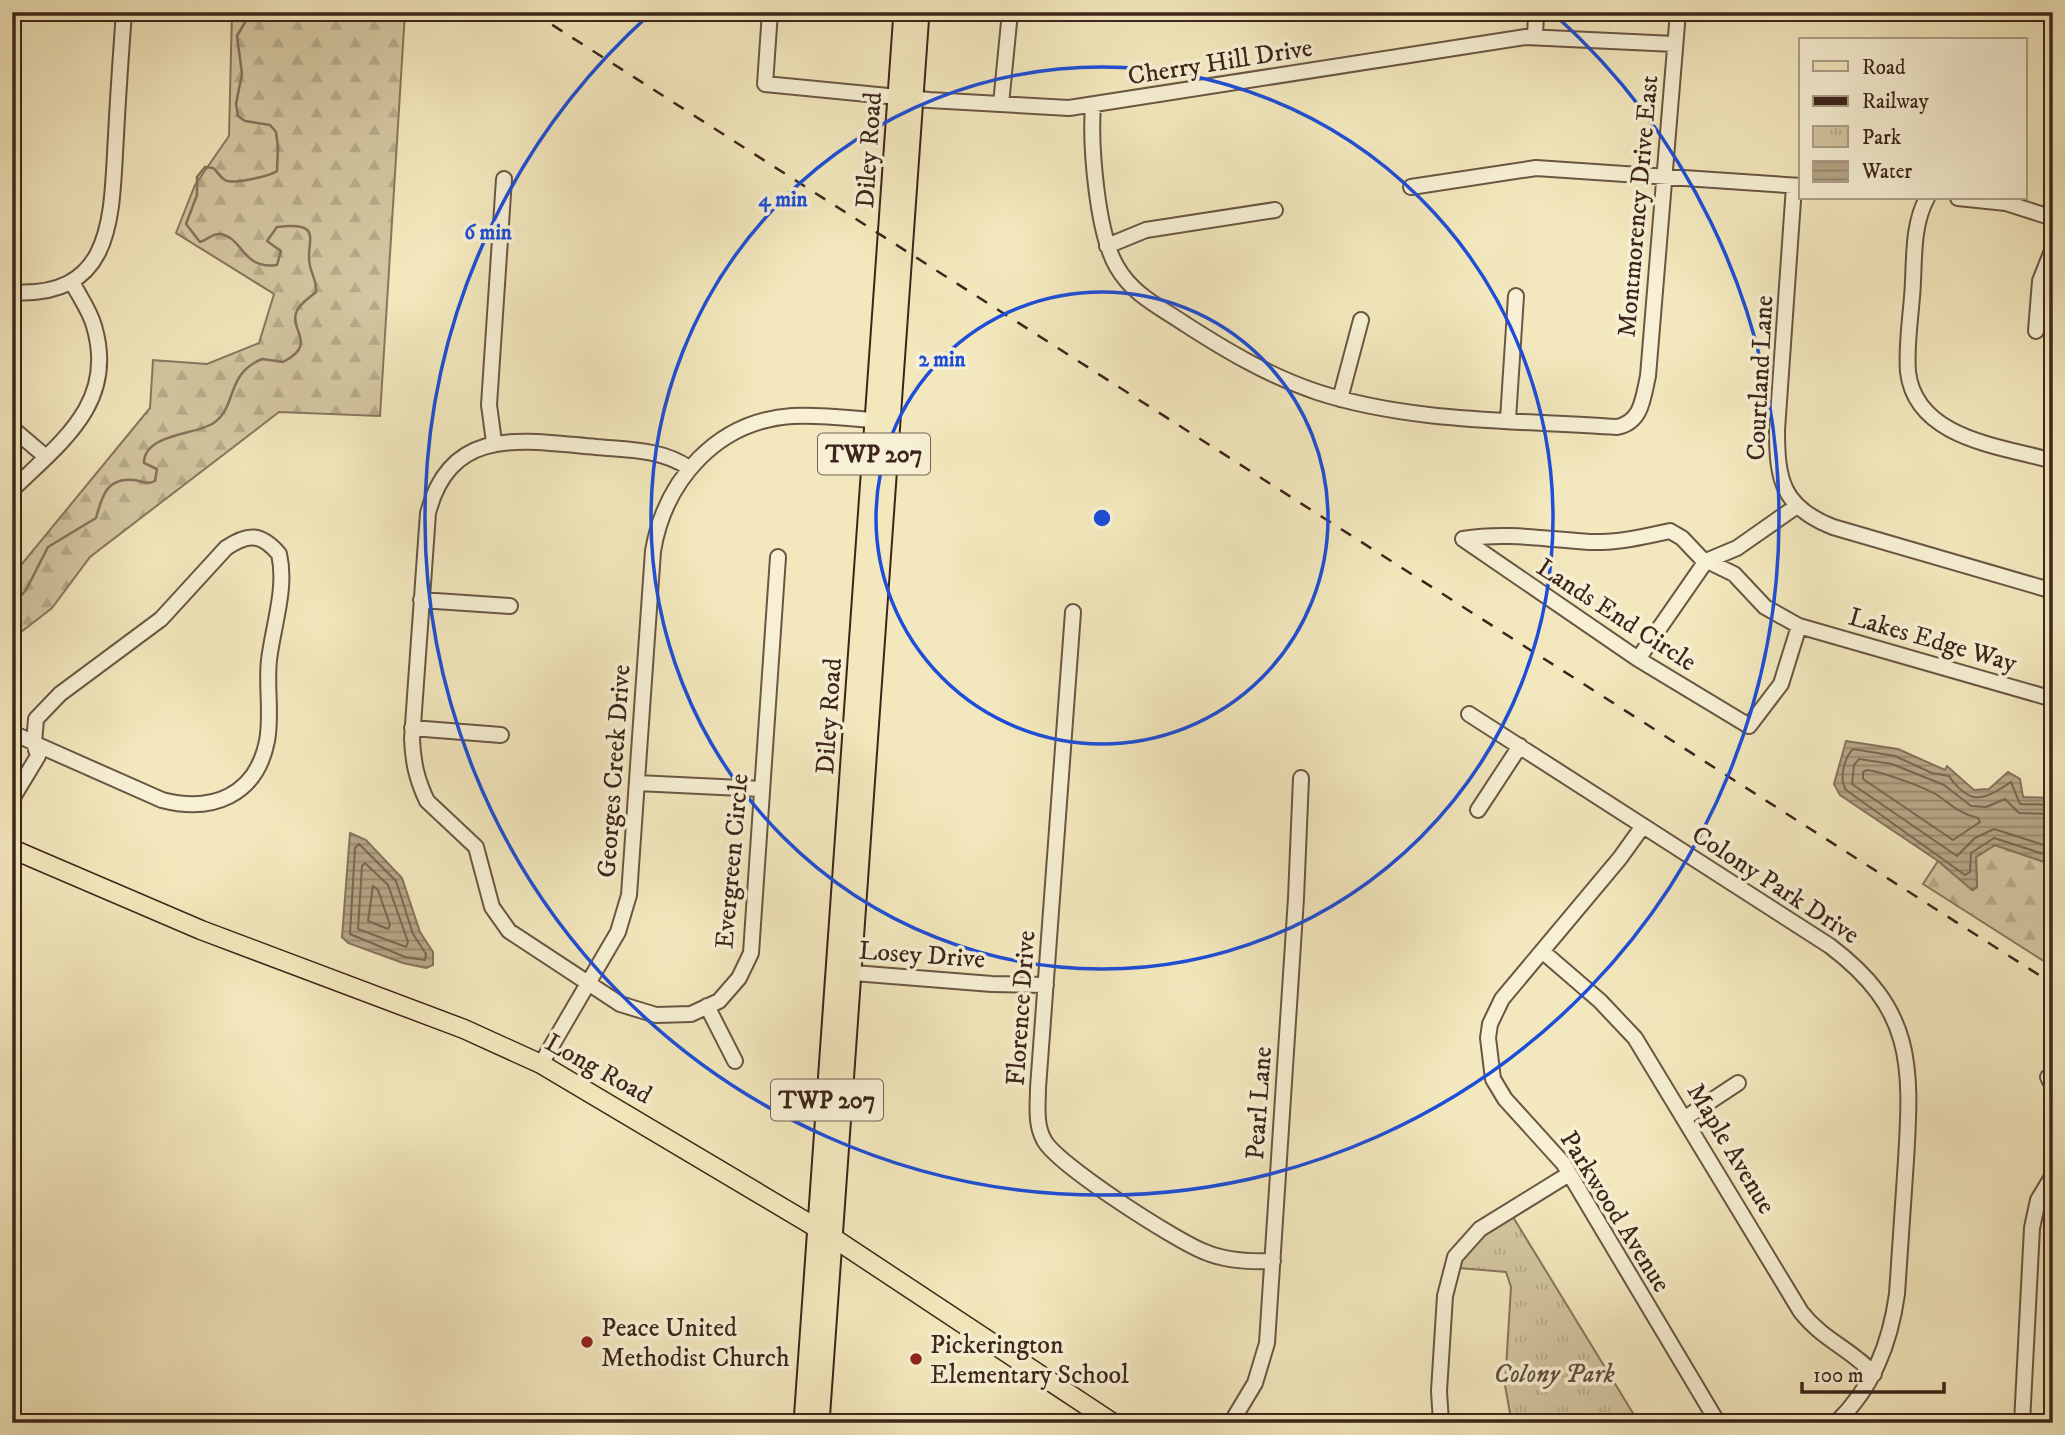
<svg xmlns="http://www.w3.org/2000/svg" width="2065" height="1435" font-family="'IM FELL DW Pica',serif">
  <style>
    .forest { fill: url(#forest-firs); stroke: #88765e; stroke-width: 2 }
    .park { fill: url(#park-tufts); stroke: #88765e; stroke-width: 2 }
    .water { fill: url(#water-rules); stroke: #85725b; stroke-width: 2 }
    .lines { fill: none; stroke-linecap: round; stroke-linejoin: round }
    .shore { stroke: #796650; stroke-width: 2 }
    .stream { stroke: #85725b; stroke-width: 2.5 }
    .minor-casing { stroke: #6a5644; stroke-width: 18 }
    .major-casing { stroke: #3d251b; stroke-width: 21 }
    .highway-casing { stroke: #3d251b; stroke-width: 23 }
    .minor { stroke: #f7f0d4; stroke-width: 14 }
    .major { stroke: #f3e8bd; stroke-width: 18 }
    .highway { stroke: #f3e8bd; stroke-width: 19 }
    .rail { stroke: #3d251b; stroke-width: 2.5; stroke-dasharray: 12 12; stroke-linecap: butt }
    .ring { fill: none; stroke: #1d4ed8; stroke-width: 3.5 }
    .poi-dot { fill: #8f2418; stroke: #f7f0d4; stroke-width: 2.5 }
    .labels { text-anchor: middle; stroke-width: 7; stroke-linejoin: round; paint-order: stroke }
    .shield { fill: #f7f0d4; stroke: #756252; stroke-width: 2 }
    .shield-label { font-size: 24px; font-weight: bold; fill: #3d251b }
    .street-label { font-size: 26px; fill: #3d251b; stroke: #f7f0d4 }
    .poi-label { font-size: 26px; fill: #3d251b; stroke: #f7f0d4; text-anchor: start }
    .park-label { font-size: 26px; font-style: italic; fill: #634e3c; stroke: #f7f0d4 }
    .centre { fill: #1d4ed8; stroke: #f7f0d4; stroke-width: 3.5 }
    .ring-label { font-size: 21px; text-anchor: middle; font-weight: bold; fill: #1d4ed8; stroke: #f7f0d4; stroke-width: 7; stroke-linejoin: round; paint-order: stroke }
  </style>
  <defs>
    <pattern id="forest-firs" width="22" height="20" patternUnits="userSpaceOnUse" patternTransform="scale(1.75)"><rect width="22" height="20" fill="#d4c7a1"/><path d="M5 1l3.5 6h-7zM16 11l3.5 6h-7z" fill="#b7ab8a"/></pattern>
    <pattern id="park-tufts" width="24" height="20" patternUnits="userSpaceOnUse" patternTransform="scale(1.75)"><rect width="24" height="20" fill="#d4c7a1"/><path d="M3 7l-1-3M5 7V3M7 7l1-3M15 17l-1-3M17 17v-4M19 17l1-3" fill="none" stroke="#b7ab8a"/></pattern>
    <pattern id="water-rules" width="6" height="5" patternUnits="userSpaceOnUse" patternTransform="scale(1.75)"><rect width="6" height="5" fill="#b5a686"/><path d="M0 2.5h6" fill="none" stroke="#94876d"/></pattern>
  </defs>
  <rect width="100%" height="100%" fill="#f3e8bd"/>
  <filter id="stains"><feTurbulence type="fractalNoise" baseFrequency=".00286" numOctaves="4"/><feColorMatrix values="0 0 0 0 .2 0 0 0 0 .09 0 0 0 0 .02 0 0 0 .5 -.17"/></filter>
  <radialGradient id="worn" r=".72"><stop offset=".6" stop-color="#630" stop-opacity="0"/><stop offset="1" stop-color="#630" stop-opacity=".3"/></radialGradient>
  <path class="forest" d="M 232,12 L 405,12 L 380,416 L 279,412 L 90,557 L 52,608 L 12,639 L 12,576 L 150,408 L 153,360 L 207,364 L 259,343 L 274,294 L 176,233 L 195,185 L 229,136 Z
    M 1995,845 L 2053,865 L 2053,967 L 1923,884 L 1938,861 L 1973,890 L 1977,887 L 1976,857 Z"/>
  <path class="park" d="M 1513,1217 L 1639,1423 L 1514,1423 L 1511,1419 L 1505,1385 L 1511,1287 L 1506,1272 L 1459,1268 C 1467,1245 1492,1228 1513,1217 Z"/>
  <path class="water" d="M 1846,741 L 1898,749 L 1945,770 L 1947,766 L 1974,790 L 1989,789 L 2008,772 L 2020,779 L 2023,797 L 2051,798 L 2053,782 L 2053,865 L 1995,845 L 1976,857 L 1977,887 L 1972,890 L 1938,861 L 1840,795 L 1834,784 Z
    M 350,833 L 366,840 L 402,878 L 420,932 L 433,952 L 433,965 L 426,968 L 403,963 L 348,943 L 342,937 Z"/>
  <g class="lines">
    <path class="shore" d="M 1867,770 C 1882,772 1928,788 1940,797 C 1953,807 1962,814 1978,818 L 1980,822 L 1953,840 L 1863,779 L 1863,772 Z
      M 2053,805 L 2020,804 L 2011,782 C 1985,799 1971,808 1949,776 L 1932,773 L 1895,756 L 1853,749 C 1844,758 1839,779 1846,790 L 1965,875 L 1970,872 L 1971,853 L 1994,838 L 2053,857
      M 2053,814 L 2019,813 L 2005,799 L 1986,807 L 1971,806 L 1944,785 L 1892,764 L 1859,759 L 1854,765 L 1852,784 L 1957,856 L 1975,838 L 1994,829 L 2053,848
      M 359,844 L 396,881 L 413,934 L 426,954 L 425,960 L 405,957 L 350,934 L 355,848 Z
      M 365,863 L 388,885 L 408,942 L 406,947 L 358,929 L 362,866 Z
      M 373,886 L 378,890 L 390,925 L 388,929 L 368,921 Z"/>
    <path class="stream" d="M 12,606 L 26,590 L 48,547 L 96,518 C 102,497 106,477 134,480 C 142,481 147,485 155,481 L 157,469 L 144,463 C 144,435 191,435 210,425 C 239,410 223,375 262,359 L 283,362 C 318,344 290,331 296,313 C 299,304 309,298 316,292 C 317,280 312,276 310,266 C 304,243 327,221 277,227 L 267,241 L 281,251 L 277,265 C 242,270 244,238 220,234 C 213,233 207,240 200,242 L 186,224 L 197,195 L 197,177 L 205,167 L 213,168 C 217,171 221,178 225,180 C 232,185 270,176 277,171 L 278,147 L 276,132 L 270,125 L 245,121 L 238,116 L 236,104 L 242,74 L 237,36 L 251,12"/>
    <g class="minor-casing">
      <path id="minor" d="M 770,12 L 765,84 L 929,100 L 1069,108 L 1526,37 L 1675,44
        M 1535,37 L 1536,12
        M 1001,104 L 1010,12
        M 1093,106 C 1090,145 1097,234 1117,267 C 1133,295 1160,307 1185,324 C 1227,351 1269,376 1317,392 C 1412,423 1518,420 1617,427 C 1642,422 1643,398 1648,376 L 1678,12
        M 1794,186 L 1777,430 C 1777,480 1782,507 1833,527 L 2053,591
        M 1411,187 L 1536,168 L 1801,186
        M 1927,198 C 1911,227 1915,265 1912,297 C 1910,322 1906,348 1908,372 C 1916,439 2001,446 2053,461
        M 1958,198 L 2006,203 L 2053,218
        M 1107,246 L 1146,230 L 1275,210
        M 12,292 C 117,299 111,212 116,136 C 118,94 121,53 124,12
        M 2036,331 L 2040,281 L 2053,248
        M 1340,399 L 1361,320
        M 1508,419 L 1516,296
        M 12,428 L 46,457
        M 494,442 L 489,405 L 504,179
        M 689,468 C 662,449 628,450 596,447 C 525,441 451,424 428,513 L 412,739 C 413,763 417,780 427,801 L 476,847 L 492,907 L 509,931 L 620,1004 L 656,1015 L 691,1014 L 719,1001 L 739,978 L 751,953 L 778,557
        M 12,490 C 61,442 117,403 94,326 C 90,311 79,296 72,282
        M 1463,539 C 1505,532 1546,539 1589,542 C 1617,543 1643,537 1670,531 L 1682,538 L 1701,558 L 1734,574 L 1765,607 L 1799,626 L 2053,699
        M 1463,539 L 1638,659 L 1749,726 L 1781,684 L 1799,626
        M 421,600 L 510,606
        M 1073,612 L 1038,1088 C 1038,1105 1035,1124 1044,1140 C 1056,1164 1176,1241 1205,1252 C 1226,1261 1250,1262 1273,1261
        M 1638,659 L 1706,561 L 1737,548 L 1797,506
        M 1469,714 L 1830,946 C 1913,1009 1912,1063 1906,1160 C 1903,1205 1900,1249 1897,1294 C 1890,1344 1873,1387 1836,1423
        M 412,728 L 501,735
        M 12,733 C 22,737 31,741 40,746 L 162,800 C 212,813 256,796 267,741 C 272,715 266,686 269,660 C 273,626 287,588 279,554 C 261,533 248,533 226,548 L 161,619 L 60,694 L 36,719 L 34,743 L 38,756 L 12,799
        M 637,783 L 762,789
        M 1478,810 L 1520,746
        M 1643,826 L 1620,858 L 1502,999 L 1490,1024 L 1488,1038 L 1493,1079 L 1505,1099 L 1563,1163 L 1718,1423
        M 1542,951 L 1600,1001 L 1635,1038 L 1801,1312 C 1823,1340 1851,1349 1874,1374
        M 841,972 L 992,984 L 1046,985
        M 707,1006 L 735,1061
        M 541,1064 L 618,932 L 629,895 L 653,551 C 665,480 717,421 792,416 C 822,414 854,419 884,421
        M 2048,1077 L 2053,1087
        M 1685,1118 L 1738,1083
        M 1231,1423 L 1255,1383 L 1267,1343 L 1296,898 L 1301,778
        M 1441,1423 L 1439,1391 L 1445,1296 L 1455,1257 L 1480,1229 L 1569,1174
        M 2022,1423 L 2032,1228 L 2038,1200 L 2053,1175"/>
    </g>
    <g class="major-casing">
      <path id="major" d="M 12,849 L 201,930 L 464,1029 L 541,1064 L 832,1237 L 1113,1423"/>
    </g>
    <g class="highway-casing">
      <path id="highway" d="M 804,1423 L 904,12
        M 819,1423 L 919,12"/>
    </g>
    <use href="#minor" class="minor"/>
    <use href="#major" class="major"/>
    <use href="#highway" class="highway"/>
    <path class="rail" d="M 532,12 L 2053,984"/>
  </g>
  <g class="ring">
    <circle cx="1102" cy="518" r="226"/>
    <circle cx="1102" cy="518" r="451"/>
    <path d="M1555 15A677 677 0 1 1 649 15"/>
  </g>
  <g class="poi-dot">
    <circle cx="587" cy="1342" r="7"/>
    <circle cx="916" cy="1359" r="7"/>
  </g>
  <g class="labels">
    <g class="shield">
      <rect x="818" y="433.5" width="112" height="41" rx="5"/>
      <rect x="771" y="1079.5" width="112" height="41" rx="5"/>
    </g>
    <g class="shield-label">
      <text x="874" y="462">TWP 207</text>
      <text x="827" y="1108">TWP 207</text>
    </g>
    <g class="street-label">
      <text transform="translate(1220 61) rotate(-9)" y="9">Cherry Hill Drive</text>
      <text transform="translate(868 150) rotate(-86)" y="9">Diley Road</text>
      <text transform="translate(1637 206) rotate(-85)" y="9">Montmorency Drive East</text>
      <text transform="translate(1759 378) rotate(-87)" y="9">Courtland Lane</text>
      <text transform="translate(1617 614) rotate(33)" y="9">Lands End Circle</text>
      <text transform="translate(1933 639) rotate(16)" y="9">Lakes Edge Way</text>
      <text transform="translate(828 716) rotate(-86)" y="9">Diley Road</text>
      <text transform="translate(613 771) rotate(-86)" y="9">Georges Creek Drive</text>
      <text transform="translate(731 861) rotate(-85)" y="9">Evergreen Circle</text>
      <text transform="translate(1776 884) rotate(33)" y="9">Colony Park Drive</text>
      <text transform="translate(922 954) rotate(4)" y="9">Losey Drive</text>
      <text transform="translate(1020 1008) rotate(-86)" y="9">Florence Drive</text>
      <text transform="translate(599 1068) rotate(29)" y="9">Long Road</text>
      <text transform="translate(1258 1103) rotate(-86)" y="9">Pearl Lane</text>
      <text transform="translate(1732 1148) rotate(59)" y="9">Maple Avenue</text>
      <text transform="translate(1616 1211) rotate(58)" y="9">Parkwood Avenue</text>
    </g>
    <g class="poi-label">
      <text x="601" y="1336">Peace United<tspan x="601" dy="30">Methodist Church</tspan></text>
      <text x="930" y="1353">Pickerington<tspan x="930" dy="30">Elementary School</tspan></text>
    </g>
    <g class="park-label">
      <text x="1554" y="1382">Colony Park</text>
    </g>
  </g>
  <circle cx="1102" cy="518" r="10" class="centre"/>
  <g class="ring-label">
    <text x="783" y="206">4 min</text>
    <text x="488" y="239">6 min</text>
    <text x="942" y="366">2 min</text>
  </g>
  <rect width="2065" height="1435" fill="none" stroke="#f3e8bd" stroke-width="42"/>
  <rect x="14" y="14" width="2037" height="1407" fill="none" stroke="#3d251b" stroke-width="3.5"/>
  <rect x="21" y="21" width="2023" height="1393" fill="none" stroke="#3d251b" stroke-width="2"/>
  <rect x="1799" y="38" width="228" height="161" fill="#f7f0d4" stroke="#ad9f8a" stroke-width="2"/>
  <rect x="1813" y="61" width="35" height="10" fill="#f3e8bd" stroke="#ad9f8a" stroke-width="2"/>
  <text x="1862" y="74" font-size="21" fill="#3d251b">Road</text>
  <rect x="1813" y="96" width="35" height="10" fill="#3d251b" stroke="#ad9f8a" stroke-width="2"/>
  <text x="1862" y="108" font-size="21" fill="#3d251b">Railway</text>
  <rect x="1813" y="126" width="35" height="21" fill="url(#park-tufts)" stroke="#ad9f8a" stroke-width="2"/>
  <text x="1862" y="144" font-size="21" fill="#3d251b">Park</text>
  <rect x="1813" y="161" width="35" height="21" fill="url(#water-rules)" stroke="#ad9f8a" stroke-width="2"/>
  <text x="1862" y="178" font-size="21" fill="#3d251b">Water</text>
  <path d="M1802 1382v10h142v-10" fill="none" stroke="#3d251b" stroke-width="3.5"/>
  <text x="1813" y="1382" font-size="21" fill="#3d251b" stroke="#f7f0d4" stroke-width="5" paint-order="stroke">100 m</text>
  <rect width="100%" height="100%" filter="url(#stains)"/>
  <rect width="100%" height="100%" fill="url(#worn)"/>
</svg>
